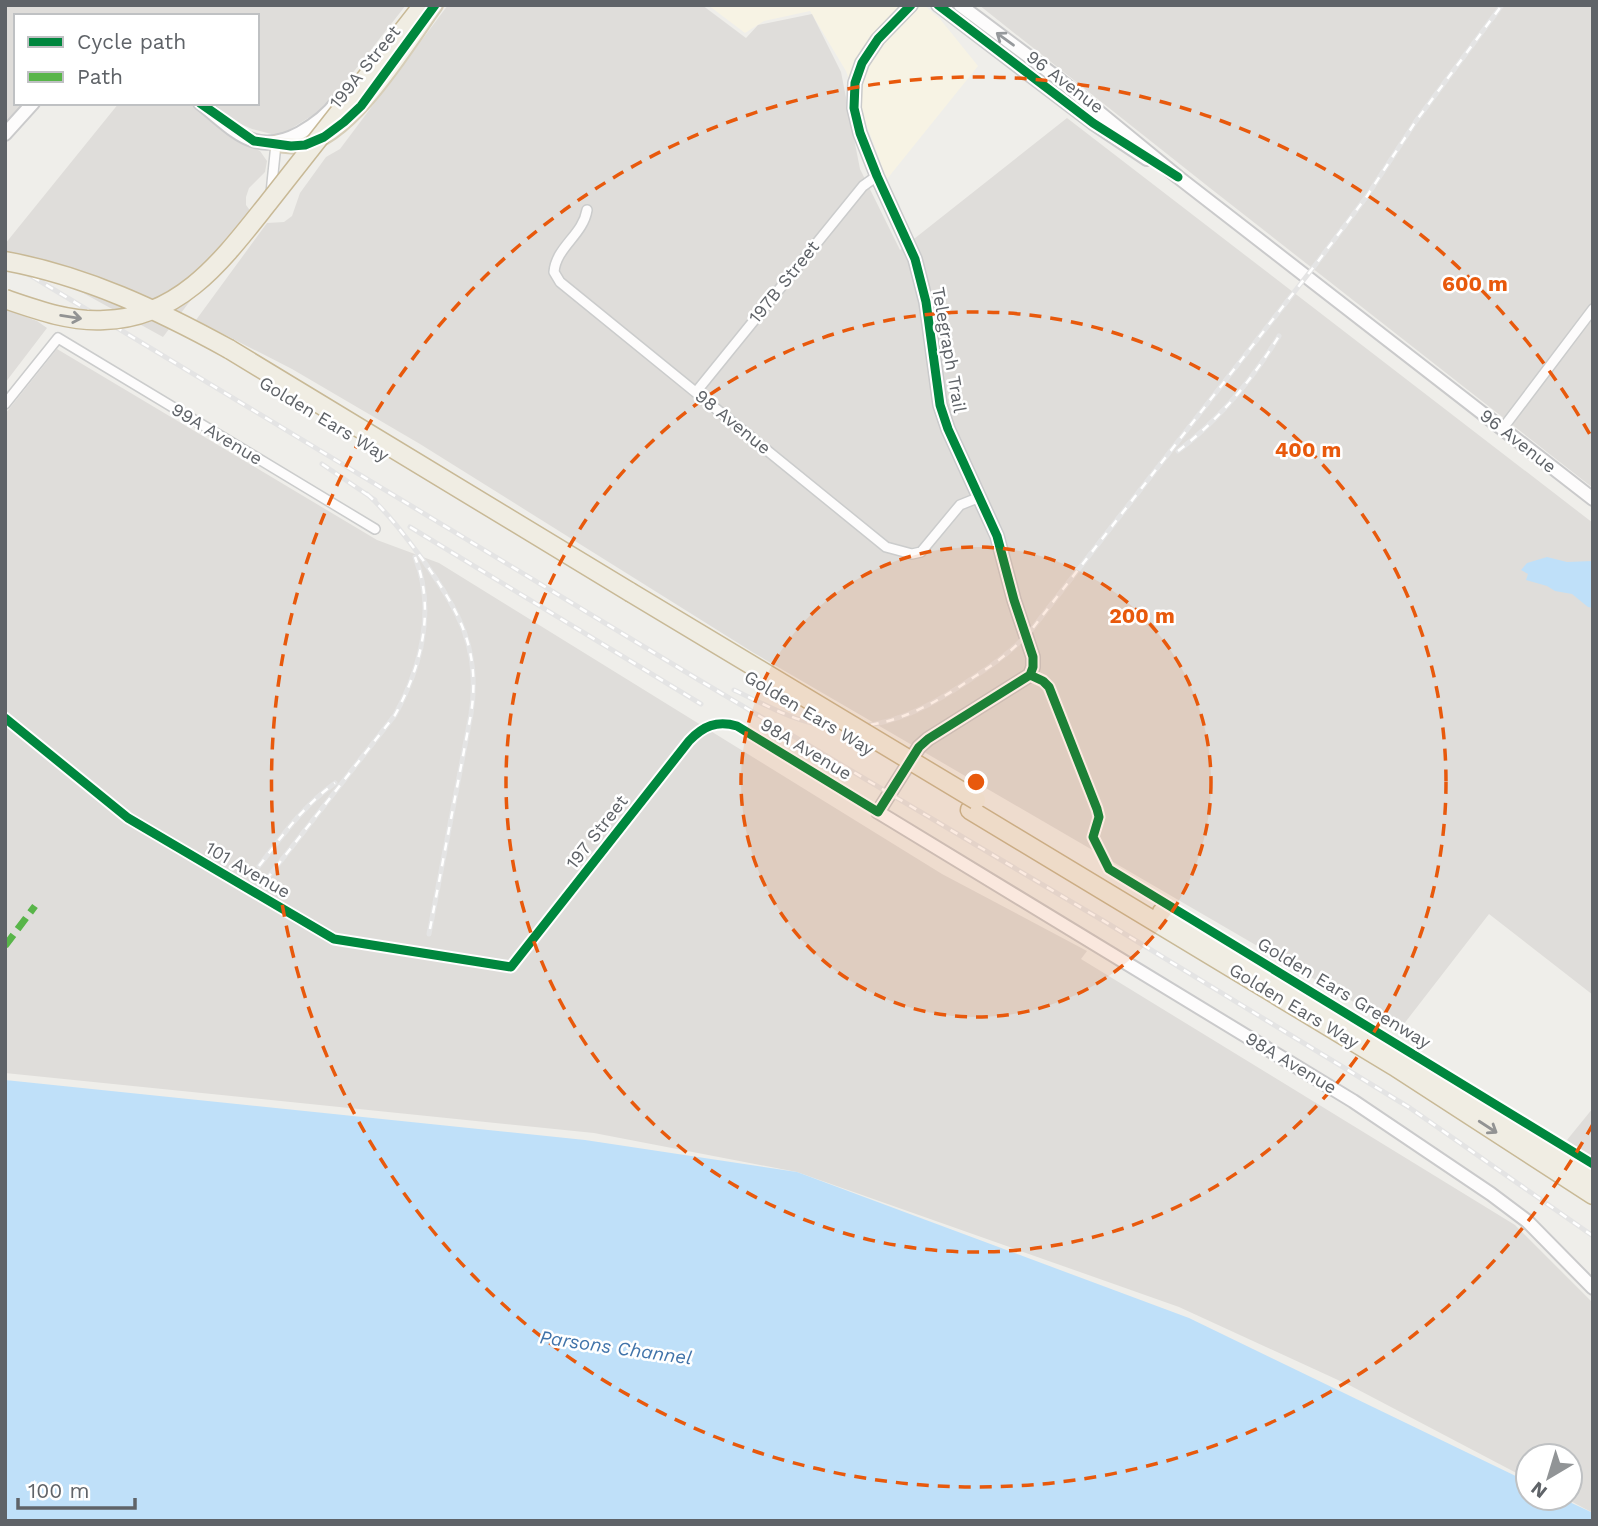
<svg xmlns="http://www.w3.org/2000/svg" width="1598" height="1526" font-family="'Work Sans',sans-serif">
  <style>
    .commercial { fill: #f7f3e4 }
    .industrial { fill: #dfddda }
    .water { fill: #bfe0f9 }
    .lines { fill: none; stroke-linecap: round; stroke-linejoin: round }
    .street-casing { stroke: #cbcccc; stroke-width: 12 }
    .secondary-casing { stroke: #cacacb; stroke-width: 16 }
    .primary-casing { stroke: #d7ceb8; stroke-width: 18 }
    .highway-casing { stroke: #c8b996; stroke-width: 21 }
    .street { stroke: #fdfcfc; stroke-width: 9 }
    .secondary { stroke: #fdfcfc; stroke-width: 12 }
    .primary { stroke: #f4f2e9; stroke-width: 14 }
    .highway { stroke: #f0ede3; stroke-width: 18 }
    .rail-casing { stroke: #e4e4e4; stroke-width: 5 }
    .rail { stroke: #fff; stroke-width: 2.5; stroke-dasharray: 8; stroke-linecap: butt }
    .highway-bridge-casing { stroke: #c8b996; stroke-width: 21; stroke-linecap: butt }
    .highway-bridge { stroke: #f0ede3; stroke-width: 18 }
    .quiet { stroke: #58b549; stroke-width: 7; stroke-dasharray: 14 7; stroke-linecap: butt }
    .cycleway-casing { stroke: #fff; stroke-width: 13 }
    .cycleway { stroke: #00873e; stroke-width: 9 }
    .oneway { stroke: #96999c }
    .oneway2 { stroke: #929393 }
    .ring { fill: none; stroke: #e8590c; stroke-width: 3.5; stroke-dasharray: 12 9 }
    .labels { text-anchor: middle; stroke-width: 5; stroke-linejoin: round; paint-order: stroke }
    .street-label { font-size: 18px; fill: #5f6368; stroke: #fff }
    .water-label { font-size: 19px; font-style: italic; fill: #4174aa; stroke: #fff }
    .centre { fill: #e8590c; stroke: #fff; stroke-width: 3.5 }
    .ring-label { font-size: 21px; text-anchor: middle; font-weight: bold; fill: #e8590c; stroke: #fff; stroke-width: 5; stroke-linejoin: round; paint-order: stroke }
  </style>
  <rect width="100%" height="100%" fill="#efeeea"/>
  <path class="commercial" d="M 708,5 L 924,5 L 940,19 L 978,66 L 887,179 L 846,71 L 810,11 L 764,21 L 745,33 Z"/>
  <path class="industrial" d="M 5,5 L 406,5 L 326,107 L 279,136 L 252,129 L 236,122 L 211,103 L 257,103 L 257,16 L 16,16 L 16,103 L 23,103 L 5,125 Z
    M 448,5 L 702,5 L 746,38 L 758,25 L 812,14 L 841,72 L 860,169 L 900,250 L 1067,118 L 1593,523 L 1593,995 L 1489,914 L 1400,1029 L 754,653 L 420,444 L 292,369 L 196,320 L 267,223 L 284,222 L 292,216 L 300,193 L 326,157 L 340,149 Z
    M 979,5 L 1593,5 L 1593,488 L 1210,188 Z
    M 119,103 L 189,103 L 236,139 L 260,151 L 267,161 L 265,172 L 249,188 L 246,197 L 246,205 L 254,216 L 163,337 L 5,250 L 5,244 Z
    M 5,309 L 37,321 L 47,328 L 5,383 Z
    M 57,349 L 377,540 L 439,563 L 942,874 L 1087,951 L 1081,959 L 1515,1225 L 1593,1303 L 1593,1513 L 1565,1498 L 1570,1498 L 1570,1456 L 1528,1456 L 1528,1479 L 1351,1386 L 1179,1307 L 797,1172 L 594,1133 L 5,1073 L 5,414 Z
    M 1593,1108 L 1593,1159 L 1567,1140 Z"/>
  <path class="water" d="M 1547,557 L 1567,562 L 1593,561 L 1593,608 L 1588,607 L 1572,594 L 1555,591 L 1547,586 L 1526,580 L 1528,574 L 1521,570 L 1527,563 Z
    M 5,1080 L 585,1140 L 797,1172 L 1189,1318 L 1528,1482 L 1528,1498 L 1561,1498 L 1593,1513 L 1593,1521 L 5,1521 Z"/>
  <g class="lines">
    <g class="street-casing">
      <path id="street" d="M 271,193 L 276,144
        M 587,210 C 583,235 556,247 554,272 L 560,282 L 886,547 L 912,554 L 921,552 L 960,505 L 980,497
        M 696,392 L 863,186 L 877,176
        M 5,404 L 58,338 L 375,529
        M 1503,428 L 1593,309
        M 1030,675 L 1043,681 L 1049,687 L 1097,809 L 1099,817 L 1093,837
        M 5,718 L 128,818 L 334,939 L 511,967 L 689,741 C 703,726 717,720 737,726 L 878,812"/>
    </g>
    <g class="secondary-casing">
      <path id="secondary" d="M 911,5 L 878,39 L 862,63 L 855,83 L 854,108 L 860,133 L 877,176 L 915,259 L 926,302 L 940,405 L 948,429 L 997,536 L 1014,600 L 1033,657 L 1033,667 L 1030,675 L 928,739 L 919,747 L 878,812 L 1353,1101 L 1491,1194 L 1527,1221 L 1593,1288
        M 938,5 L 1093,123 L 1147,159
        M 960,5 L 1056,77 L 1178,177 L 1593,499
        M 200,103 C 235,130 254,158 300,133 C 314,125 327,116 337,102
        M 5,134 L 33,103"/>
    </g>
    <g class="primary-casing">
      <path id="primary" d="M 276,144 C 285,145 294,147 303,145 C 352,136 407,44 435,5"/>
    </g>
    <g class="highway-casing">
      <path id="highway" d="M 341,110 L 423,5
        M 229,349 L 630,592
        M 970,810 L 1394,1066 L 1593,1195
        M 1162,912 L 1346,1022 L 1593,1175"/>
    </g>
    <use href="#street" class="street"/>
    <use href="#secondary" class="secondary"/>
    <use href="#primary" class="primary"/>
    <use href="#highway" class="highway"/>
    <g class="rail-casing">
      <path id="rail" d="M 5,260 L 699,680 L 1107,923 L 1410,1108 L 1593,1236
        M 1178,451 C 1220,419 1252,380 1279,336
        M 322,464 L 375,500
        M 367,494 C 389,514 405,536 423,560 C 459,611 481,649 471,714 L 429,934
        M 410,527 L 701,704
        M 734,690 C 764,704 796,723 829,726 C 885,732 930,707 974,677 C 996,663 1015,649 1032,629 L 1316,264 L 1367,196 L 1416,121 L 1502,5
        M 259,866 C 282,836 304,805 335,783
        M 266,880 L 395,715 C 421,667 436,610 415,557"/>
    </g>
    <use href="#rail" class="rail"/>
    <g class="highway-bridge-casing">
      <path id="highway-bridge" d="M 5,261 C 86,276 158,310 229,349
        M 5,299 C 37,310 70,322 104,320 C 181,318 224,258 268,203 C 292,172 317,141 341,110
        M 630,592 L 976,800"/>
    </g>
    <use href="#highway-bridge" class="highway-bridge"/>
    <path class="quiet" d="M 5,946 L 35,906"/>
    <g class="cycleway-casing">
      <path id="cycleway" d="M 938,5 L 1093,123 L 1178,177
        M 200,103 L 254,141 L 291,146 L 305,145 L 324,137 L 344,122 L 361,106 L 435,5
        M 1030,675 L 1043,681 L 1049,687 L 1097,809 L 1099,817 L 1093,837 L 1109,869 L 1593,1164
        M 5,718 L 128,818 L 334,939 L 511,967 L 689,741 C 703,726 717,720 737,726 L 878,812 L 919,747 L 928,739 L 1030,675 L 1033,667 L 1033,657 L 1014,600 L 997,536 L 948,429 L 940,405 L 926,302 L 915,259 L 877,176 L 860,133 L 854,108 L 855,83 L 862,63 L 878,39 L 911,5"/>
    </g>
    <use href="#cycleway" class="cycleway"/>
  </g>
  <defs><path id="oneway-shaft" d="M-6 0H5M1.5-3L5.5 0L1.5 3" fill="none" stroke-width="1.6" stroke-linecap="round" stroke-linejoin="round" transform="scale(1.75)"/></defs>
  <use class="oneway" href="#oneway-shaft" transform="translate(1005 39) rotate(-144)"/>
  <g class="oneway2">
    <use href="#oneway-shaft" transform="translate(71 317) rotate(9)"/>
    <use href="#oneway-shaft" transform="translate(1488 1127) rotate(33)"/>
  </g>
  <circle cx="976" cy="782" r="235" fill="#e8590c" fill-opacity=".12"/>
  <g class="ring">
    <circle cx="976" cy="782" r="235"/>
    <circle cx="976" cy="782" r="470"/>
    <path d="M1593 1124A705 705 0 1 1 1593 440"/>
  </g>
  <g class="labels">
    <g class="street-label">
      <text transform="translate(365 67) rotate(-51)" y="6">199A Street</text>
      <text transform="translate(1065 82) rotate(37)" y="6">96 Avenue</text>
      <text transform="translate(784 282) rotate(-51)" y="6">197B Street</text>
      <text transform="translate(949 350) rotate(80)" y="6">Telegraph Trail</text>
      <text transform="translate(324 419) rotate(31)" y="6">Golden Ears Way</text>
      <text transform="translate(733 422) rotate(39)" y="6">98 Avenue</text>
      <text transform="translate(217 434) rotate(31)" y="6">99A Avenue</text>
      <text transform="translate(1518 441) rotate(38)" y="6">96 Avenue</text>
      <text transform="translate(809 713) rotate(31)" y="6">Golden Ears Way</text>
      <text transform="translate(806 749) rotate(31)" y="6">98A Avenue</text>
      <text transform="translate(597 832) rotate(-52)" y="6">197 Street</text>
      <text transform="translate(248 870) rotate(30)" y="6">101 Avenue</text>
      <text transform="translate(1344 993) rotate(31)" y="6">Golden Ears Greenway</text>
      <text transform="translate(1294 1006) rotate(31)" y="6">Golden Ears Way</text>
      <text transform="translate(1291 1063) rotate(31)" y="6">98A Avenue</text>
    </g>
    <g class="water-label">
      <text transform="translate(616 1347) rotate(8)" y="7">Parsons Channel</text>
    </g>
  </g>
  <circle cx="976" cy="782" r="10" class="centre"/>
  <g class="ring-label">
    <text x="1475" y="291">600 m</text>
    <text x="1308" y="457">400 m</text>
    <text x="1142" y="623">200 m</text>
  </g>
  <rect width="1598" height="1526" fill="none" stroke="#5f6368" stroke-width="14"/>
  <rect x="14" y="14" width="245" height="91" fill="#ffffff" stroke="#bfc1c3" stroke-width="2"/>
  <rect x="28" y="37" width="35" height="10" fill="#00873e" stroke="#bfc1c3" stroke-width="2"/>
  <text x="77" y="49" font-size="21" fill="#5f6368">Cycle path</text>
  <rect x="28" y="72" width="35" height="10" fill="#58b549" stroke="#bfc1c3" stroke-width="2"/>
  <text x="77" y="84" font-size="21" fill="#5f6368">Path</text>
  <g transform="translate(1549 1477) rotate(218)"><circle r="33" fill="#ffffff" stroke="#bfc1c3" stroke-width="2"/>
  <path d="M0-5L12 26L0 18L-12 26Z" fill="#919496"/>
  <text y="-10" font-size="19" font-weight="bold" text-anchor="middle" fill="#5f6368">N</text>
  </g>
  <path d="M18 1498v10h117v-10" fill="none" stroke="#5f6368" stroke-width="3.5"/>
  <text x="28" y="1498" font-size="21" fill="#5f6368" stroke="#ffffff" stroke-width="5" paint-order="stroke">100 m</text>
</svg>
